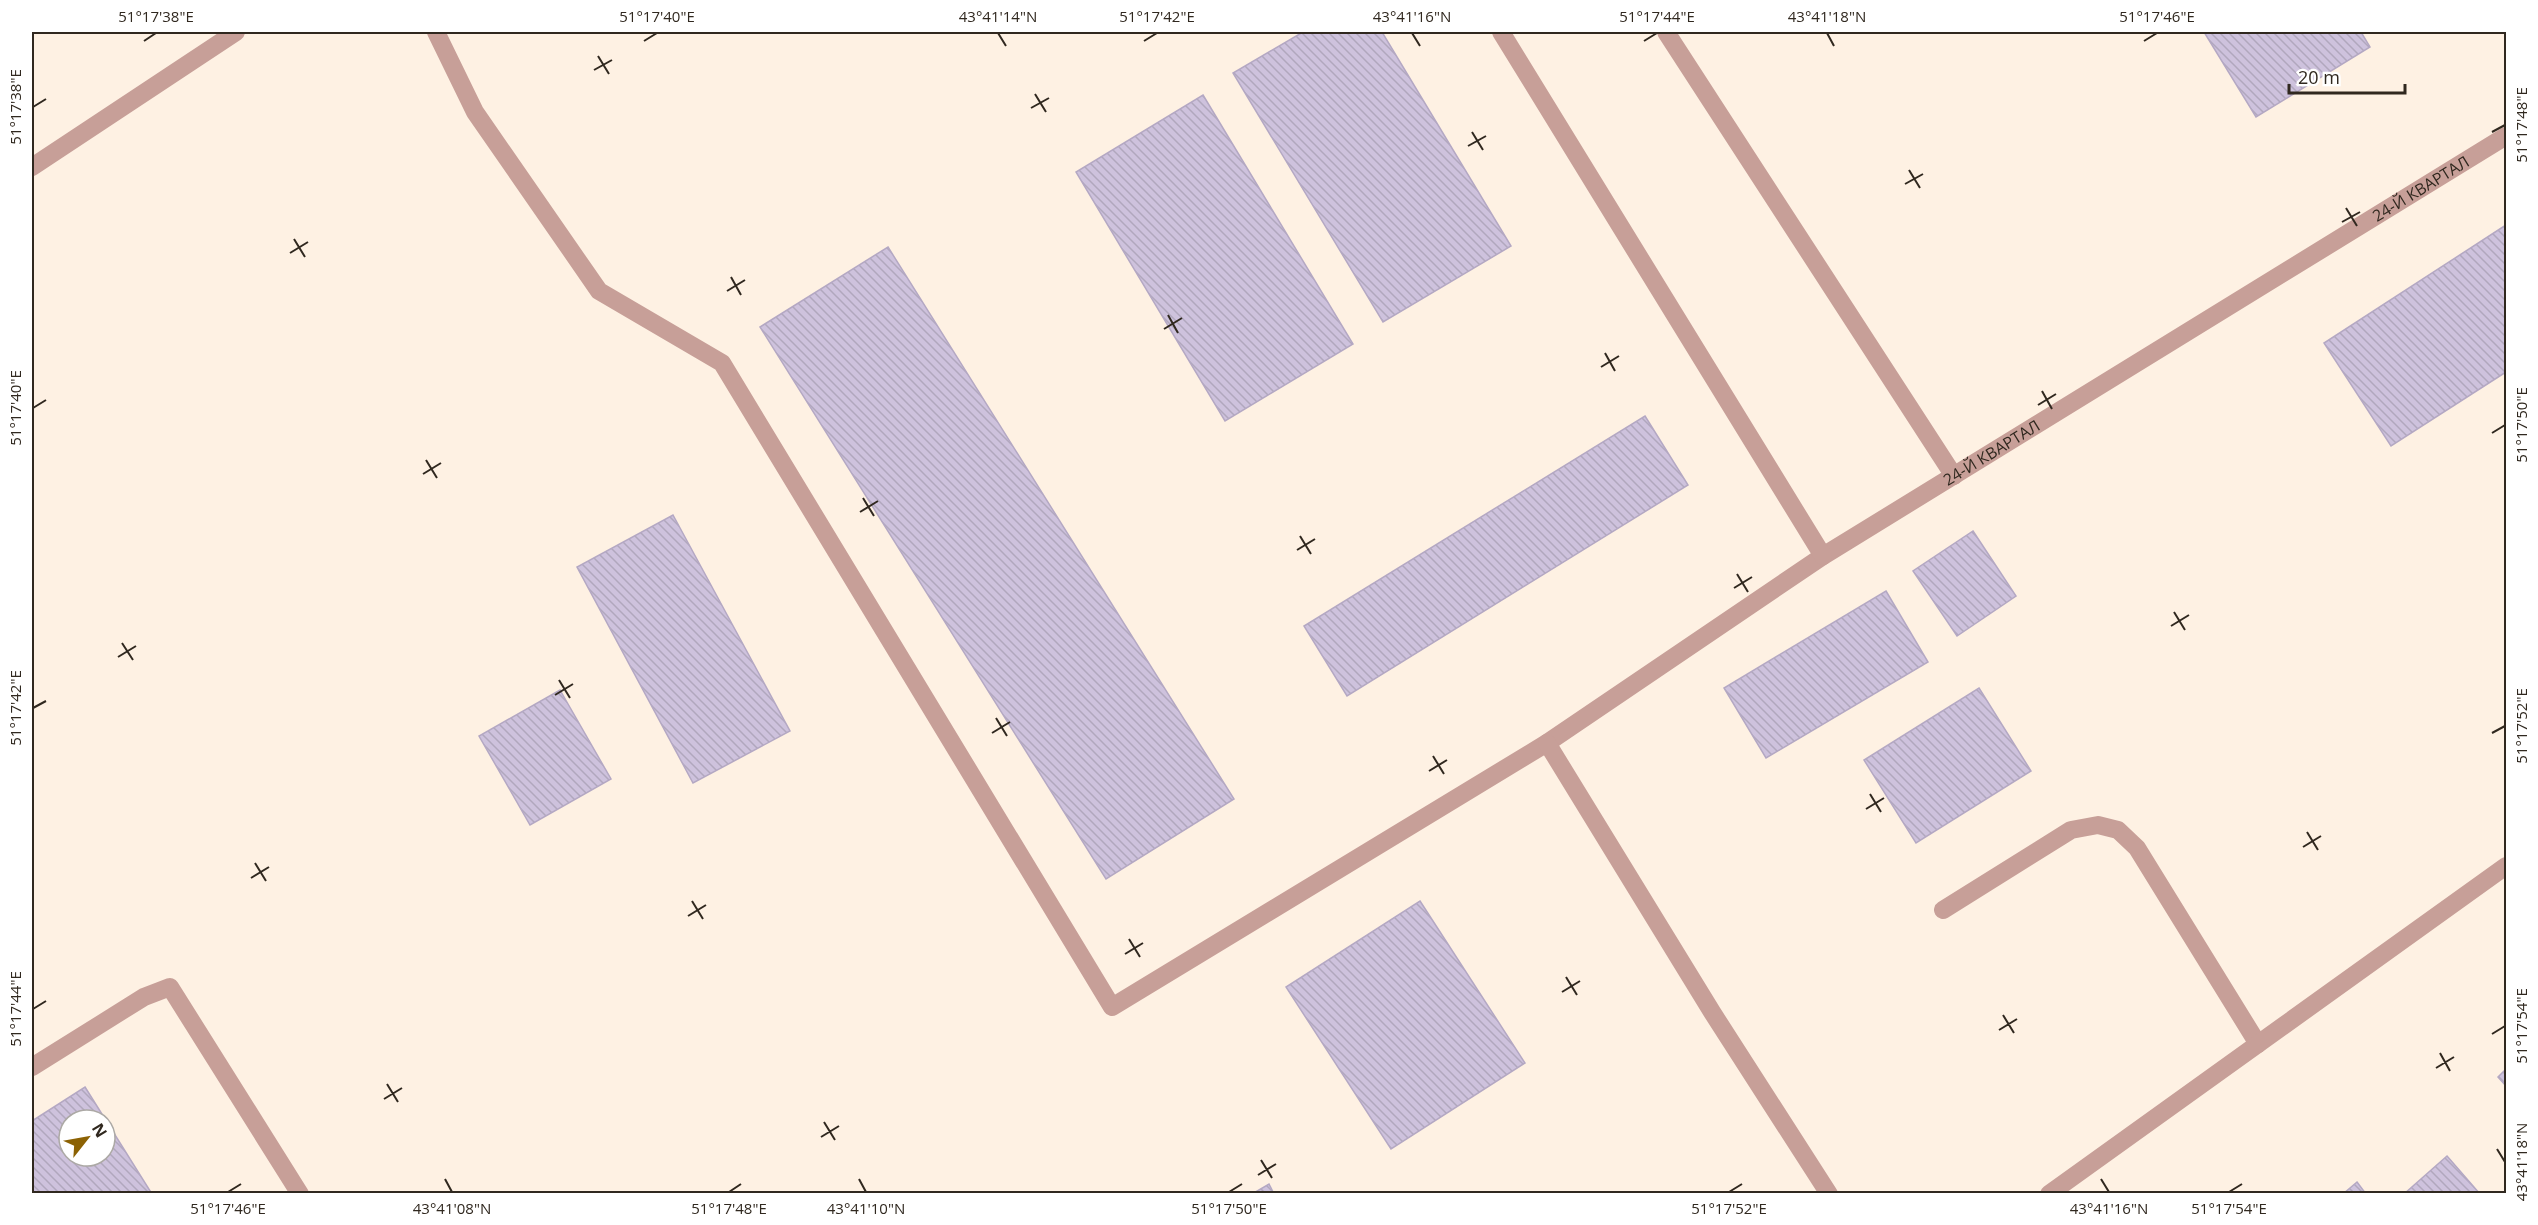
<svg xmlns="http://www.w3.org/2000/svg" width="2538" height="1225" font-family="'Open Sans',sans-serif">
  <style>
    .building { fill: url(#building-back-hatch); stroke: #b4a8c3; stroke-width: 1.5; fill-rule: evenodd }
    .lines { fill: none; stroke-linecap: round; stroke-linejoin: round }
    .minor { stroke: #c79f98; stroke-width: 18 }
    .ticks { fill: none; stroke: #30281f; stroke-width: 2 }
    .labels { text-anchor: middle; stroke-width: 5; stroke-linejoin: round; paint-order: stroke }
    .street-label { font-size: 16px; fill: #30281f; stroke: #fff }
    .neatline { fill: none; stroke: #30281f; stroke-width: 2 }
    .ticks-label { font-size: 15px; text-anchor: middle; fill: #30281f }
  </style>
  <defs>
    <pattern id="building-back-hatch" width="6" height="6" patternUnits="userSpaceOnUse" patternTransform="scale(1.5)"><rect width="6" height="6" fill="#cec2dd"/><path d="M-1 5l2 2M0 0l6 6M5-1l2 2" fill="none" stroke="#b1a7bd"/></pattern>
  </defs>
  <rect width="100%" height="100%" fill="#fef1e3"/>
  <path class="building" d="M 1303,32 L 1382,32 L 1511,246 L 1383,322 L 1233,73 Z
    M 2204,32 L 2361,32 L 2370,47 L 2256,117 Z
    M 1203,95 L 1353,344 L 1225,421 L 1076,172 Z
    M 2506,225 L 2506,372 L 2391,446 L 2324,343 Z
    M 888,247 L 1234,799 L 1106,879 L 760,327 Z
    M 1645,416 L 1688,485 L 1347,696 L 1304,626 Z
    M 673,515 L 790,731 L 693,783 L 577,567 Z
    M 1973,531 L 2016,596 L 1957,636 L 1913,571 Z
    M 1886,591 L 1928,662 L 1766,758 L 1724,688 Z
    M 1979,688 L 2031,771 L 1916,843 L 1864,760 Z
    M 560,690 L 611,779 L 530,825 L 479,736 Z
    M 1420,901 L 1525,1063 L 1391,1149 L 1286,987 Z
    M 2506,1069 L 2506,1086 L 2498,1077 Z
    M 85,1087 L 152,1194 L 32,1194 L 32,1121 ZM 69,1120 L 105,1120 L 105,1156 L 69,1156 Z
    M 2447,1156 L 2480,1194 L 2404,1194 Z
    M 2357,1182 L 2366,1194 L 2343,1194 Z
    M 1269,1184 L 1274,1194 L 1252,1194 Z"/>
  <g class="lines">
    <g class="minor">
      <path id="s1" d="M 436,32 L 475,112 L 599,291 L 722,363 L 1112,1007 L 1547,743 L 1823,556 L 2506,136"/>
      <path d="M 1501,32 L 1823,556"/>
      <path d="M 1666,32 L 1954,476"/>
      <path d="M 32,167 L 236,32"/>
      <path d="M 1547,743 L 1712,1012 L 1829,1194"/>
      <path d="M 1943,910 L 2071,830 L 2098,825 L 2118,830 L 2137,848 L 2258,1044"/>
      <path d="M 32,1067 L 144,997 L 170,987 L 300,1194"/>
      <path d="M 2049,1194 L 2506,866"/>
    </g>
  </g>
  <path class="ticks" d="M 998,33 L 1006,46M 1412,33 L 1420,46M 1827,33 L 1834,46M 144,41 L 156,33M 644,41 L 657,33M 1144,41 L 1157,33M 1644,41 L 1657,33M 2144,41 L 2157,33M 598,56 L 609,74M 594,70 L 612,60M 1035,94 L 1046,112M 33,107 L 46,99M 1031,108 L 1049,98M 1472,132 L 1483,150M 2492,132 L 2505,125M 1468,146 L 1486,136M 1909,170 L 1920,188M 1905,184 L 1923,174M 2346,208 L 2357,226M 2342,222 L 2360,212M 294,239 L 305,257M 290,253 L 308,242M 731,277 L 741,295M 727,291 L 745,280M 1168,315 L 1178,333M 1164,329 L 1182,318M 1605,353 L 1615,371M 1601,367 L 1619,356M 2042,391 L 2052,409M 2038,405 L 2056,394M 33,408 L 46,400M 2492,433 L 2505,425M 426,460 L 437,478M 423,474 L 441,463M 863,498 L 874,516M 860,512 L 878,501M 1300,536 L 1311,554M 1297,550 L 1315,539M 1737,574 L 1748,592M 1734,588 L 1752,577M 2174,612 L 2185,630M 2171,626 L 2189,615M 122,643 L 133,660M 118,657 L 136,646M 559,680 L 570,698M 555,695 L 573,684M 33,708 L 46,701M 996,718 L 1007,736M 992,733 L 1010,722M 2492,733 L 2505,726M 1433,756 L 1444,774M 1429,771 L 1447,760M 1870,794 L 1881,812M 1866,809 L 1884,798M 2307,832 L 2318,850M 2303,847 L 2321,836M 255,863 L 266,881M 251,878 L 269,867M 692,901 L 703,919M 688,916 L 706,905M 1129,939 L 1140,957M 1125,954 L 1143,943M 1566,977 L 1577,995M 1562,992 L 1580,981M 33,1009 L 46,1001M 2003,1015 L 2014,1033M 1999,1030 L 2017,1019M 2492,1034 L 2505,1026M 2440,1053 L 2450,1071M 2436,1068 L 2454,1057M 387,1084 L 398,1102M 384,1099 L 402,1088M 824,1122 L 835,1140M 821,1137 L 839,1126M 2497,1149 L 2505,1162M 1261,1160 L 1272,1178M 1258,1175 L 1276,1164M 445,1179 L 452,1192M 859,1179 L 866,1192M 2101,1179 L 2109,1192M 228,1192 L 241,1184M 729,1192 L 741,1184M 1229,1192 L 1242,1184M 1729,1192 L 1742,1184M 2229,1192 L 2242,1184"/>
  <g class="labels">
    <g class="street-label">
      <text dy="6" stroke="none"><textPath href="#s1" startOffset="2746">24-Й КВАРТАЛ</textPath></text>
      <text dy="6" stroke="none"><textPath href="#s1" startOffset="2242">24-Й КВАРТАЛ</textPath></text>
    </g>
  </g>
  <rect width="2538" height="1225" fill="none" stroke="#ffffff" stroke-width="66"/>
  <g transform="translate(87 1138) rotate(59)"><circle r="28" fill="#ffffff" stroke="#aca9a5" stroke-width="1.5"/>
  <path d="M0-4.5L10 22L0 15L-10 22Z" fill="#8c6204"/>
  <text y="-9" font-size="16" font-weight="bold" text-anchor="middle" fill="#30281f">N</text>
  </g>
  <path d="M2289 84v9h116v-9" fill="none" stroke="#30281f" stroke-width="3"/>
  <text x="2298" y="84" font-size="18" fill="#30281f" stroke="#ffffff" stroke-width="4.5" paint-order="stroke">20 m</text>
  <rect x="33" y="33" width="2472" height="1159" class="neatline"/>
  <g class="ticks-label">
    <text x="156" y="22">51°17'38"E</text>
    <text x="657" y="22">51°17'40"E</text>
    <text x="998" y="22">43°41'14"N</text>
    <text x="1157" y="22">51°17'42"E</text>
    <text x="1412" y="22">43°41'16"N</text>
    <text x="1657" y="22">51°17'44"E</text>
    <text x="1827" y="22">43°41'18"N</text>
    <text x="2157" y="22">51°17'46"E</text>
    <text transform="translate(16 107) rotate(-90)" y="5">51°17'38"E</text>
    <text transform="translate(2522 125) rotate(-90)" y="5">51°17'48"E</text>
    <text transform="translate(16 408) rotate(-90)" y="5">51°17'40"E</text>
    <text transform="translate(2522 425) rotate(-90)" y="5">51°17'50"E</text>
    <text transform="translate(16 708) rotate(-90)" y="5">51°17'42"E</text>
    <text transform="translate(2522 726) rotate(-90)" y="5">51°17'52"E</text>
    <text transform="translate(16 1009) rotate(-90)" y="5">51°17'44"E</text>
    <text transform="translate(2522 1026) rotate(-90)" y="5">51°17'54"E</text>
    <text transform="translate(2522 1162) rotate(-90)" y="5">43°41'18"N</text>
    <text x="228" y="1214">51°17'46"E</text>
    <text x="452" y="1214">43°41'08"N</text>
    <text x="729" y="1214">51°17'48"E</text>
    <text x="866" y="1214">43°41'10"N</text>
    <text x="1229" y="1214">51°17'50"E</text>
    <text x="1729" y="1214">51°17'52"E</text>
    <text x="2109" y="1214">43°41'16"N</text>
    <text x="2229" y="1214">51°17'54"E</text>
  </g>
</svg>
